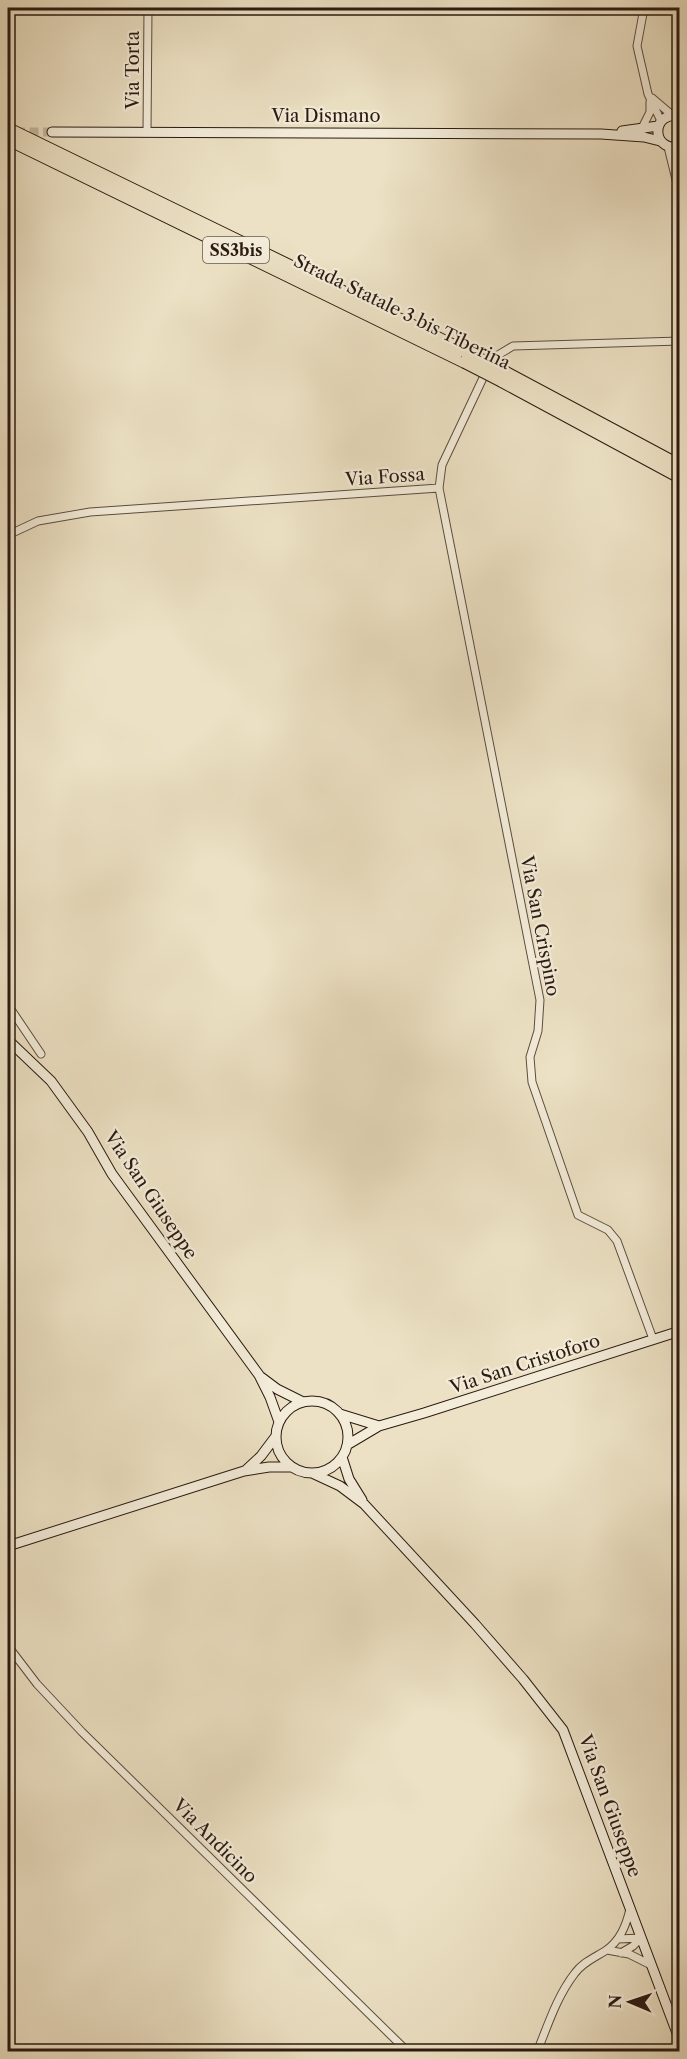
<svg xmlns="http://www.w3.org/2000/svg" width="687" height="2059" font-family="'Libre Caslon Text',serif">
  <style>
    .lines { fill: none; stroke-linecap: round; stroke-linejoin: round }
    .secondary-tunnel { stroke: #c5b9a0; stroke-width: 9; stroke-dasharray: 9 4.5; stroke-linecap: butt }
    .street-casing { stroke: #5b4c3e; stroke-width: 9 }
    .secondary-casing { stroke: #2b1a11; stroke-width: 11 }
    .highway-casing { stroke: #2b1a11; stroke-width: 14 }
    .street { stroke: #f3ecd9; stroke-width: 7 }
    .secondary { stroke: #f3ecd9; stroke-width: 9 }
    .highway { stroke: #ece1c4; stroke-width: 12 }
    .highway-bridge-casing { stroke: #2b1a11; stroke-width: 14; stroke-linecap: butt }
    .highway-bridge { stroke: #ece1c4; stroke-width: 12 }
    .labels { text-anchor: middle; stroke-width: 4.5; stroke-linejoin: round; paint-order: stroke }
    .shield { fill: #f3ecd9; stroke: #67594d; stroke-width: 1.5 }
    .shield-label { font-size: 16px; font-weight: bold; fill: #2b1a11 }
    .street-label { font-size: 18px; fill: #2b1a11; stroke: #f3ecd9 }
  </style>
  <rect width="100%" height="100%" fill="#ece1c4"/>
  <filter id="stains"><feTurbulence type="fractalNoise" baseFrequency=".00333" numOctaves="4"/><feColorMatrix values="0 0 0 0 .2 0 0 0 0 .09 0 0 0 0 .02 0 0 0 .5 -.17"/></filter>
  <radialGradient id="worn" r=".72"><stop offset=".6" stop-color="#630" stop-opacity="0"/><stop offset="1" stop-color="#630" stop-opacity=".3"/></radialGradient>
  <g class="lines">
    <path class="secondary-tunnel" d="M 16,132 L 52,132"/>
    <g class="street-casing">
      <path id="street" d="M 644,8 L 637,46 L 648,94 L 661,121
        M 652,98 L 672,115
        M 642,128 L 650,112 L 650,102
        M 147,132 L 148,8
        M 668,147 L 680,196
        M 676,170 L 679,147
        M 439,488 L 540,1000 L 538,1031 L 530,1057 L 532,1082 L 578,1215 L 608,1230 L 617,1241 L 653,1339
        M 8,535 L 38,521 L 90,512 L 439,488 L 442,465 L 483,378 L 498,355 L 513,346 L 680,341
        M 8,1005 L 41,1054
        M 8,1646 L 37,1684 L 82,1732 L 408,2052
        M 618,1939 L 641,1938 L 633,1946 L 621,1953
        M 607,1950 L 629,1954 L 651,1965
        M 537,2052 C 548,2025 557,1996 575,1973 C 583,1962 594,1958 605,1951 C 620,1941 626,1926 630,1909"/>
    </g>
    <g class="secondary-casing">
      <path id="secondary" d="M 680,116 C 651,110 650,152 680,147
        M 622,131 L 658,126
        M 52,132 L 601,134 L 644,137 L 660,141
        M 8,1040 L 51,1081 L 88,1132 L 112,1174 L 259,1375 L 270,1397 L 279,1422
        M 261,1377 L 277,1389 L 303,1402
        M276 1437a36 36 0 1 1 72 0a36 36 0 1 1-72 0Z
        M 340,1414 L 379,1426
        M 347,1445 L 379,1426 L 424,1413 L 680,1331
        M 342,1457 L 349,1479 L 362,1500
        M 246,1470 L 261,1456 L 276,1436
        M 312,1473 L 340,1486 L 364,1504 L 475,1624 L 523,1679 L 563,1730 L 680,2041
        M 8,1546 L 244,1471 L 269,1467 L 292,1467"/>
    </g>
    <g class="highway-casing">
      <path id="highway" d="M 8,129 L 464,351
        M 8,139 L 465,362
        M 506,373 L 680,466
        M 502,381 L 680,477"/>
    </g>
    <use href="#street" class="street"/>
    <use href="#secondary" class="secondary"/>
    <use href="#highway" class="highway"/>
    <g class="highway-bridge-casing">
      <path id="highway-bridge" d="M 464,351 L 506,373
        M 465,362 L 502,381"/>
    </g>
    <use href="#highway-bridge" class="highway-bridge"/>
  </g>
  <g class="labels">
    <rect class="shield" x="203" y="237" width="66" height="26" rx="4.5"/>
    <g class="shield-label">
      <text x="236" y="256">SS3bis</text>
    </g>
    <g class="street-label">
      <text transform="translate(133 70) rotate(-90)" y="6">Via Torta</text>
      <text x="326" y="122">Via Dismano</text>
      <text transform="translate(402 312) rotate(26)" y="6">Strada Statale 3 bis Tiberina</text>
      <text transform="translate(385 477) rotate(-4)" y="6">Via Fossa</text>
      <text transform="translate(540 926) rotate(79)" y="6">Via San Crispino</text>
      <text transform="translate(151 1195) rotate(56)" y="6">Via San Giuseppe</text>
      <text transform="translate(525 1364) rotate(-18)" y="6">Via San Cristoforo</text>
      <text transform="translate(610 1806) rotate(70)" y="6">Via San Giuseppe</text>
      <text transform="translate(215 1841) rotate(45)" y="6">Via Andicino</text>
    </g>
  </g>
  <rect width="687" height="2059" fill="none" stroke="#ece1c4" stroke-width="30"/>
  <rect x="9" y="9" width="669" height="2041" fill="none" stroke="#2b1a11" stroke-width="3"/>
  <rect x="15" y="15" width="657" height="2029" fill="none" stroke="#2b1a11" stroke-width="1.5"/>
  <g transform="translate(630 2002) rotate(272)" stroke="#f3ecd9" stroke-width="4.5" paint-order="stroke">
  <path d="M0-4.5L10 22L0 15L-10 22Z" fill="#2b1a11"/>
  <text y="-9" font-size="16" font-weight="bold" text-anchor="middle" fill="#2b1a11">N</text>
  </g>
  <rect width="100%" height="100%" filter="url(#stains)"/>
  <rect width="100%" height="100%" fill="url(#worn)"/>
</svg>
